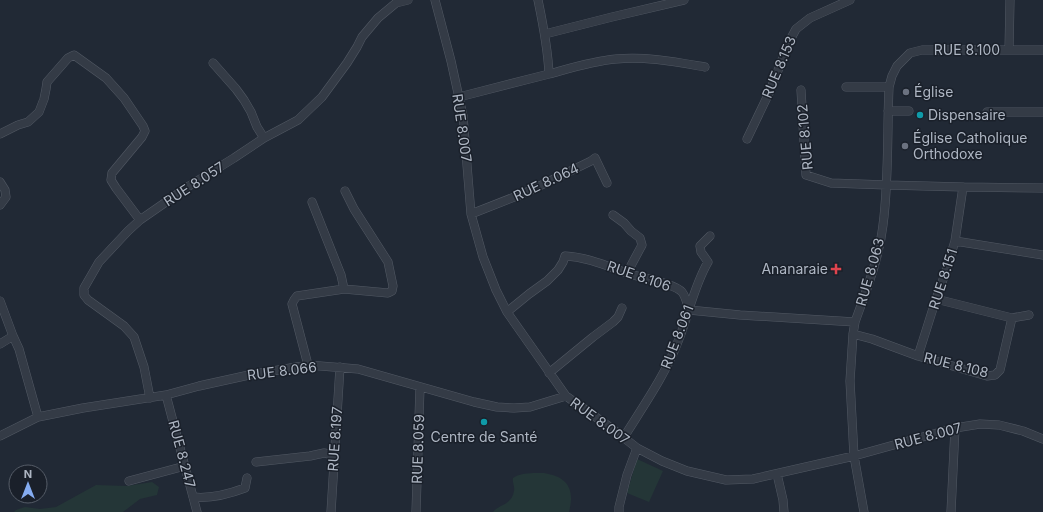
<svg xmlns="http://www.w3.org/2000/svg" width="1043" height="512" font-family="Inter,sans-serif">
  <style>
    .green { fill: #243637 }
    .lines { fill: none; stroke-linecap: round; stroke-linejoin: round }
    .minor-casing { stroke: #525964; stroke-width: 9 }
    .minor { stroke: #343b46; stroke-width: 8 }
    .worship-dot { fill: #6b7280; stroke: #1a202a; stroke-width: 1.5 }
    .culture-dot { fill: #0f9aa8; stroke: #1a202a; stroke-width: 1.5 }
    .health-dot { fill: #e0444e; stroke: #1a202a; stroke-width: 1.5 }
    .labels { text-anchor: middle; stroke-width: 3; stroke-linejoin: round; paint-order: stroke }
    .street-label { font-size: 14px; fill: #aeb6c3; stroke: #1a202a }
    .poi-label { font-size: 14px; fill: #aeb6c3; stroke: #1a202a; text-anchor: start }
  </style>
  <rect width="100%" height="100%" fill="#212935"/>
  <path class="green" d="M 637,459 L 663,471 L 649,502 L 627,493 Z
    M 544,473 C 568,477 575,489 569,512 L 493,512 C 499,504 512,505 514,491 C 515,487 512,482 513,478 C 522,472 534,473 544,473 Z
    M 152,482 L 159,487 L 157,495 L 140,499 L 123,512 L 14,512 L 16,510 L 25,507 L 40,509 L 56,507 L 96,485 L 127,486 Z"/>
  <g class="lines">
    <g class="minor-casing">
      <path id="minor" d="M 435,0 L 451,61 L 463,116 L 471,214 L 483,257 L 496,290 L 507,312 L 566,396 L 614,430 L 637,448 L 662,461 L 687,471 L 726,480 L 753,479 L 854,456 L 955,428 L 980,424 L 999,425 L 1023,431 L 1043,439
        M 545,34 L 612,17 L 684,0
        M 1009,50 L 1010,0
        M 213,63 L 236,89 L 244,100 L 251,112 L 257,127 L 264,138
        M 549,74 C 571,68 593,61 616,59 C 645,56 676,62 705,67
        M 846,87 L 889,87 C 887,133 889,180 883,225 C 879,259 866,291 855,322 L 853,334 L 850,381 L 854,456 L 864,512
        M 889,87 L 892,76 L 897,66 L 910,53 L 922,50 L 1043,50
        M 801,90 L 806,175 L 831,183 L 887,185 L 963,187
        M 459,97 L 549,74 C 548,49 543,24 538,0
        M 888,111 L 909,111
        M 987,112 L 1043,112
        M 0,134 L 18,125 L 28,122 L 39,112 L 44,99 L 46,89 L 47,82 L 68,58 L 74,55 L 106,78 L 124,98 L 143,126 L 145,131 L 142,137 L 112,173 L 111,180 L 116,188 L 140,220
        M 747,139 L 770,91 L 789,42 L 796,29 L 810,18 L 850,0
        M 0,182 L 5,190 L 6,197 L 0,205
        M 312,202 L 341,275 L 344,289
        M 471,214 L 527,192 L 591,161 L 595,158 L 607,183
        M 613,215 L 624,223 L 631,231 L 640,238 L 642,245 L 627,273
        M 955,241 L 963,187 L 1043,188
        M 0,301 L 13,336
        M 507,312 L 529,294 L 547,281 L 558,270 L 563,262 L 565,256 C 587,257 607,266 627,273 C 641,278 674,283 682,292 C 686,297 687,304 689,310 L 740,315 L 855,322
        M 1012,318 L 1029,315
        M 853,334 L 872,339 L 918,356 L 987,376 L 995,375 L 1000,370 L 1012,318 L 936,299
        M 0,344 L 13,336 L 19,349 L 38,417
        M 918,356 L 936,299 L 945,274 L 955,241 L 1043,255
        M 308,365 L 292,304 L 294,300 L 297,296 L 344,289 L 388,293 L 392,291 L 393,286 L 388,262 L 354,209 L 345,191
        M 549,373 L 593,337 L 613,322 L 618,317 L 622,308
        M 166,395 L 197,512
        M 150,398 L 144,367 L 134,337 L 124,326 L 88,300 L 84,295 L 84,288 L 99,262 L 128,231 L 140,220 L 189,186 L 234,158 L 264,138 L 298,120 L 322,97 L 347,63 L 357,47 L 362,37 L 378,18 L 396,3 L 408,0
        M 0,436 L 38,417 L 83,408 L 166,395 L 199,386 L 249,375 L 308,365 L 358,369 L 474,402 L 497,407 L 514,408 L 530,407 L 566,396
        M 624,437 C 644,405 666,374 679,339 C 689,313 694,286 708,262 L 701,252 L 700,246 L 710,236
        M 256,462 L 310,456 L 324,453 L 334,455
        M 777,474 L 783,500 L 784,512
        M 129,481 L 185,466
        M 193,497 C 211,499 229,494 245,488 L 247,478
        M 331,512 L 340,367
        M 416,512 L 420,387
        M 619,512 L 619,507 L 627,475 L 637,448
        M 951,512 L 955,428"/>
    </g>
    <use href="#minor" class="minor"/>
  </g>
  <g class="worship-dot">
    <circle cx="906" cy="92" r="4"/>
    <circle cx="905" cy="146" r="4"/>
  </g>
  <g class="culture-dot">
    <circle cx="920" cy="115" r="4"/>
    <circle cx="484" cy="422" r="4"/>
  </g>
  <path class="health-dot" d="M834 263h4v4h4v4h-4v4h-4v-4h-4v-4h4z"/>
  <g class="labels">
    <g class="street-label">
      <text x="967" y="55">RUE 8.100</text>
      <text transform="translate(779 67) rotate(-67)" y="5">RUE 8.153</text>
      <text transform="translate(462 128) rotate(82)" y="5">RUE 8.007</text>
      <text transform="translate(805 137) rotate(-95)" y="5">RUE 8.102</text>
      <text transform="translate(546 182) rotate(-25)" y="5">RUE 8.064</text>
      <text transform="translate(194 184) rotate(-33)" y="5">RUE 8.057</text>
      <text transform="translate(870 272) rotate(-74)" y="5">RUE 8.063</text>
      <text transform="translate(639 276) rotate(19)" y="5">RUE 8.106</text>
      <text transform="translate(943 279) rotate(-72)" y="5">RUE 8.151</text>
      <text transform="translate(677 337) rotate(-69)" y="5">RUE 8.061</text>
      <text transform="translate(956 365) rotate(14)" y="5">RUE 8.108</text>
      <text transform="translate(282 371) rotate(-7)" y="5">RUE 8.066</text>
      <text transform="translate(600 421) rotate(36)" y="5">RUE 8.007</text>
      <text transform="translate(928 436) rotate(-15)" y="5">RUE 8.007</text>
      <text transform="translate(335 439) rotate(-86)" y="5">RUE 8.197</text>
      <text transform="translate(418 449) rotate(-88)" y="5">RUE 8.059</text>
      <text transform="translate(182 454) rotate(75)" y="5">RUE 8.247</text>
    </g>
    <g class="poi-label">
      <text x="914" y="97">Église</text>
      <text x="928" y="120">Dispensaire</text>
      <text x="913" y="143">Église Catholique<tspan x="913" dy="16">Orthodoxe</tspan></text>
      <text x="828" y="274" text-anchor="end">Ananaraie</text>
      <text x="484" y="442" text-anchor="middle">Centre de Santé</text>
    </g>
  </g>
  <g transform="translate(28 484)"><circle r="19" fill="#1a202a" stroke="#555c67"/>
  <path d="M0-3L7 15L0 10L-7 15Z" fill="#85acf1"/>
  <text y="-6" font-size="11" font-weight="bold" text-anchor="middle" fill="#aeb6c3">N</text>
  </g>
</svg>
